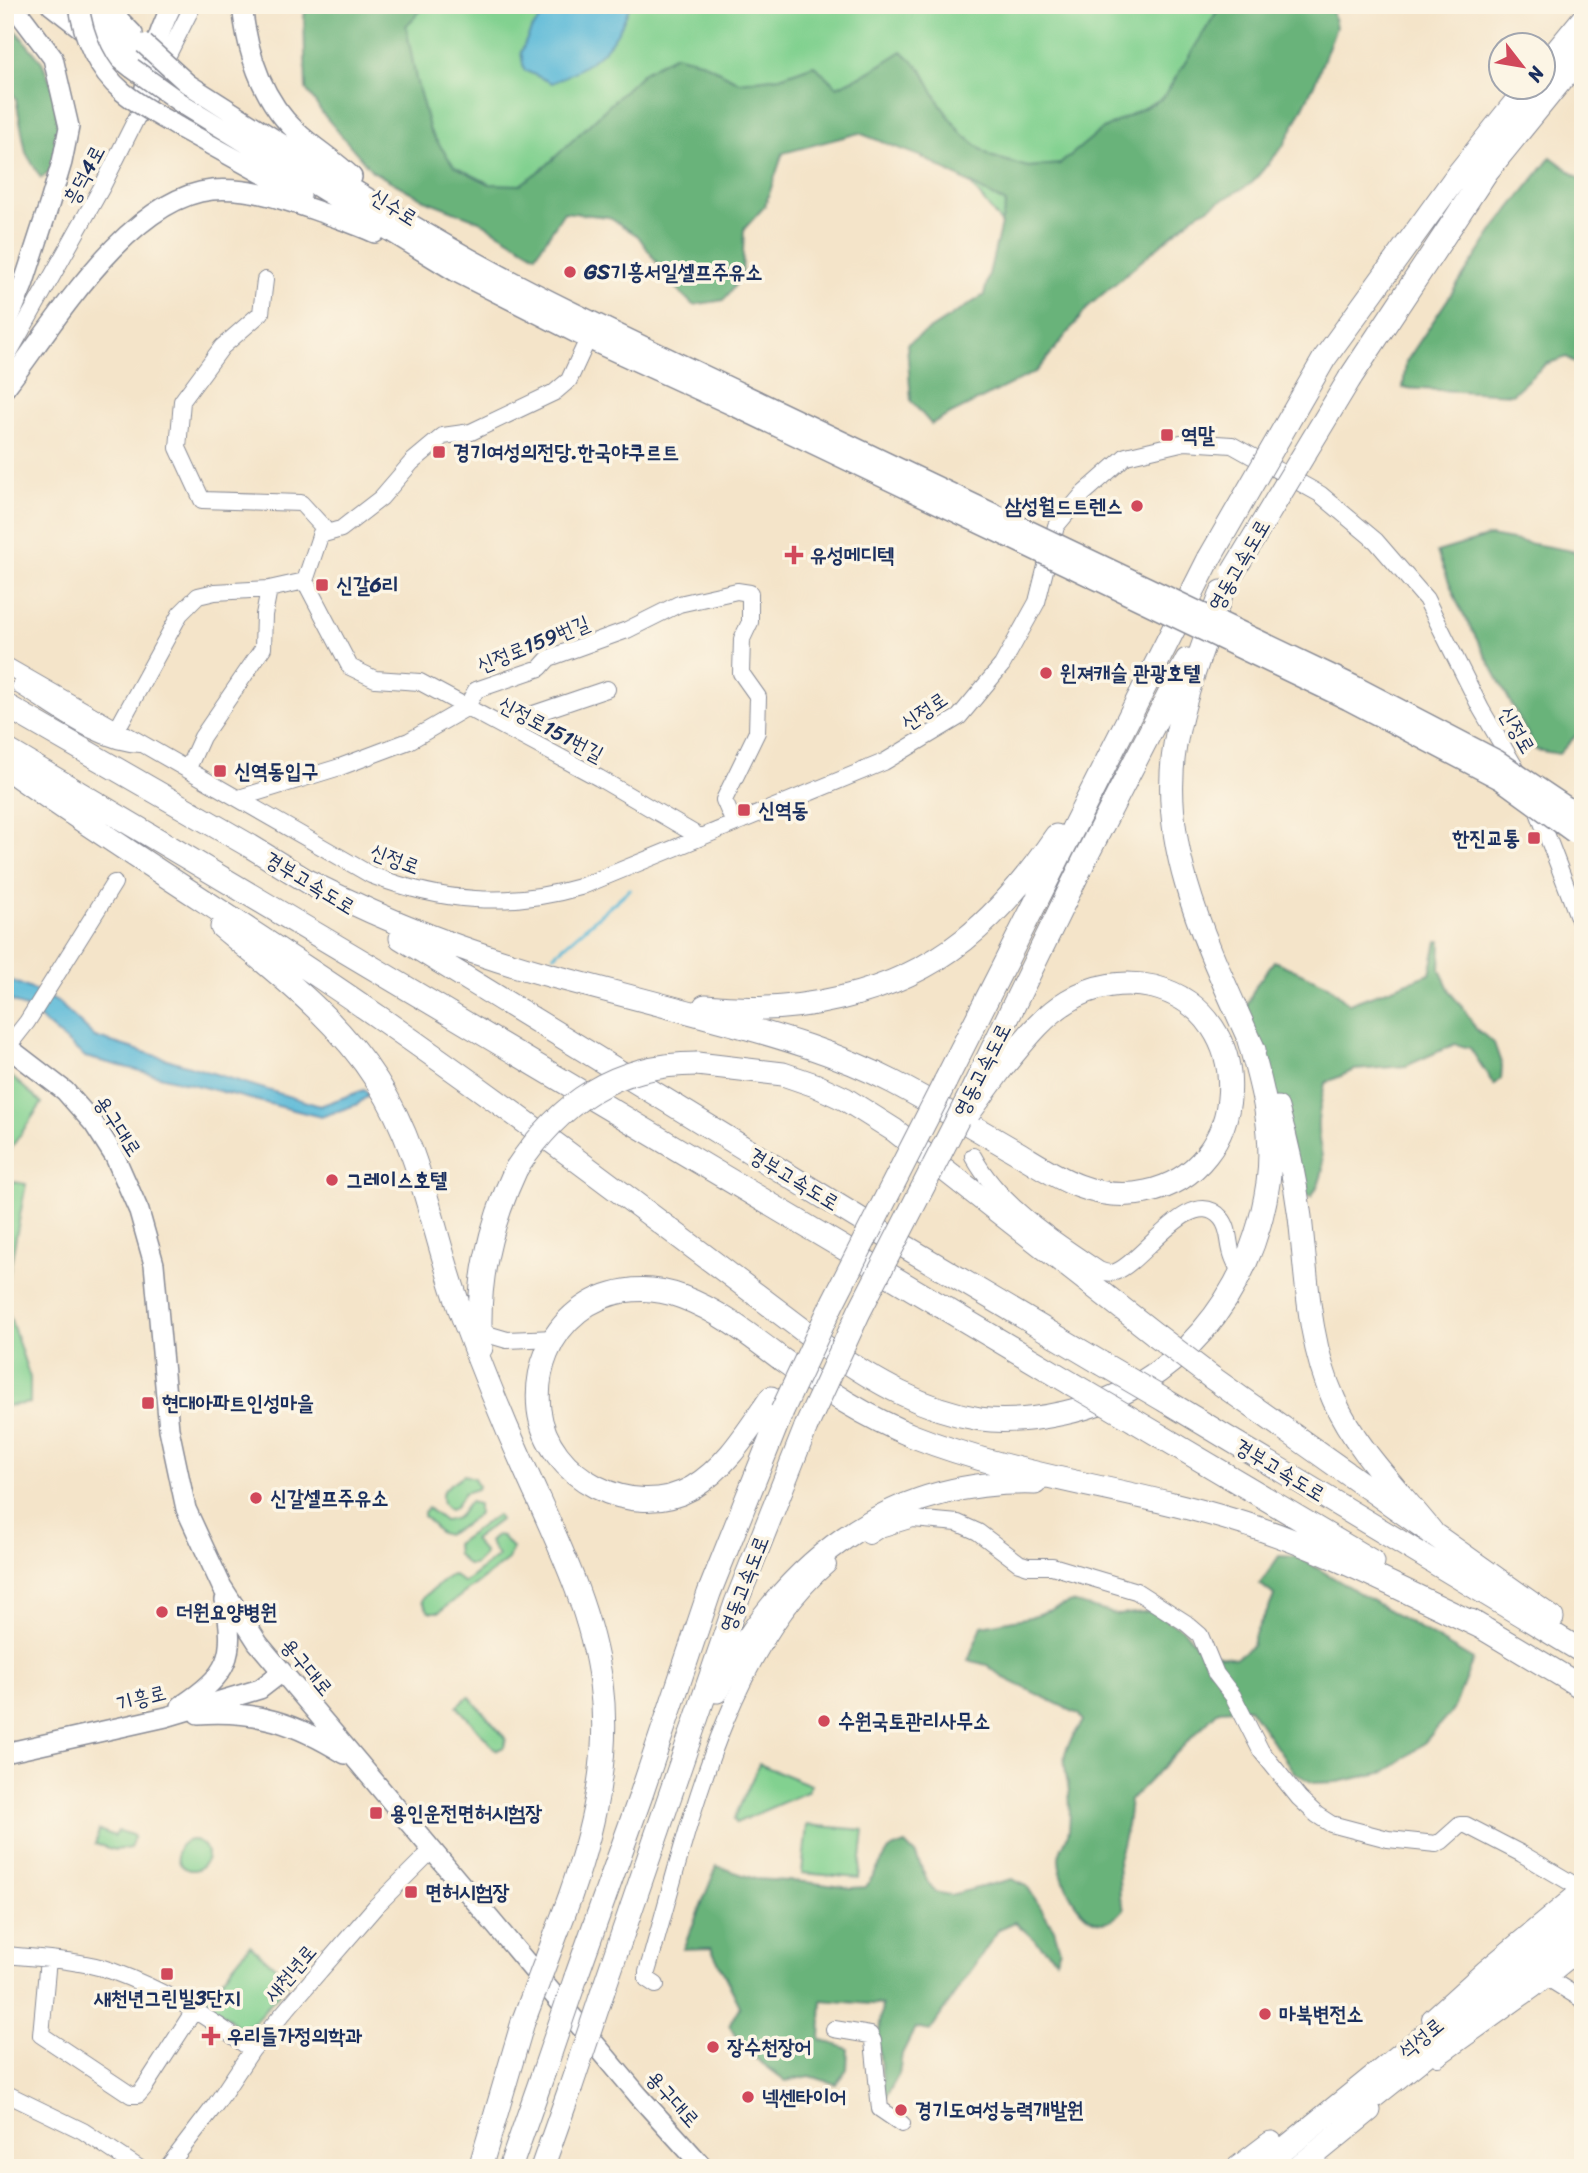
<svg xmlns="http://www.w3.org/2000/svg" width="1588" height="2173" font-family="Sriracha,'Poor Story',sans-serif">
  <style>
    .green { fill: #82d190; stroke: #4e8077; stroke-width: 2 }
    .forest { fill: #69b37a; stroke: #42716c; stroke-width: 2 }
    .water { fill: #5ab9d8; stroke: #3a749b; stroke-width: 2 }
    .lines { fill: none; stroke-linecap: round; stroke-linejoin: round }
    .stream { stroke: #5ab9d8; stroke-width: 3.5 }
    .minor-casing { stroke: #888a94; stroke-width: 18 }
    .major-casing { stroke: #888a94; stroke-width: 22 }
    .highway-casing { stroke: #888a94; stroke-width: 25 }
    .minor { stroke: #fff; stroke-width: 16 }
    .major { stroke: #fff; stroke-width: 19 }
    .highway { stroke: #fff; stroke-width: 23 }
    .major-bridge-casing { stroke: #888a94; stroke-width: 22; stroke-linecap: butt }
    .highway-bridge-casing { stroke: #888a94; stroke-width: 25; stroke-linecap: butt }
    .major-bridge { stroke: #fff; stroke-width: 19 }
    .highway-bridge { stroke: #fff; stroke-width: 23 }
    .poi-dot { fill: #d1495b; stroke: #fcf5e5; stroke-width: 2.5 }
    .labels { text-anchor: middle; stroke-width: 7; stroke-linejoin: round; paint-order: stroke }
    .street-label { font-size: 21px; fill: #1b2f5e; stroke: #fcf5e5 }
    .poi-label { font-size: 21px; font-weight: bold; fill: #1b2f5e; stroke: #fcf5e5; text-anchor: start }
  </style>
  <rect width="100%" height="100%" fill="#fcf5e5"/>
  <filter id="ink" filterUnits="userSpaceOnUse"><feTurbulence type="fractalNoise" baseFrequency=".0143" numOctaves="2"/><feDisplacementMap in="SourceGraphic" scale="14" xChannelSelector="R" yChannelSelector="G"/><feConvolveMatrix kernelMatrix="1 2 1 2 8 2 1 2 1" color-interpolation-filters="sRGB"/></filter>
  <filter id="wash" filterUnits="userSpaceOnUse"><feTurbulence type="fractalNoise" baseFrequency=".00686" numOctaves="4" result="noise"/><feDisplacementMap in="SourceGraphic" scale="28" xChannelSelector="R" yChannelSelector="G"/><feGaussianBlur stdDeviation="1.57" result="paint"/><feColorMatrix in="noise" values="0 0 0 0 0 0 0 0 0 0 0 0 0 0 0 0 0 1.4 0 .05"/><feComposite in="paint" operator="in"/></filter>
  <g filter="url(#wash)">
    <rect width="100%" height="100%" fill="#f4e4c9"/>
    <path class="green" d="M 405,5 L 1320,5 L 1021,248 L 945,152 L 858,119 L 491,209 L 394,114 Z
      M 5,1071 L 42,1103 L 9,1151 L 8,1181 L 26,1184 L 5,1295 Z
      M 5,1302 L 30,1378 L 30,1403 L 5,1406 Z
      M 464,1475 L 474,1478 L 478,1486 L 477,1489 L 464,1493 L 455,1508 L 450,1510 C 442,1506 442,1501 442,1493 L 450,1484 Z
      M 470,1502 L 478,1504 L 478,1514 L 463,1526 L 446,1535 L 440,1533 L 424,1516 L 424,1512 L 428,1508 L 444,1521 C 463,1519 459,1513 470,1502 Z
      M 497,1515 L 500,1520 L 473,1540 L 484,1552 L 483,1557 L 474,1565 L 467,1565 L 457,1554 L 456,1544 Z
      M 496,1535 L 502,1536 L 512,1548 L 508,1560 L 439,1612 L 429,1612 L 422,1601 L 425,1596 L 449,1576 L 454,1575 L 464,1583 L 498,1556 L 489,1542 Z
      M 469,1696 L 506,1739 L 504,1747 L 497,1750 L 494,1748 L 457,1706 Z
      M 759,1764 L 811,1785 L 807,1792 L 736,1823 L 734,1819 Z
      M 807,1825 L 864,1830 L 859,1878 L 802,1873 Z
      M 99,1830 L 115,1836 L 118,1831 L 132,1835 L 134,1837 L 130,1848 L 115,1850 L 95,1844 Z
      M177 1855a15 15 0 1 1 30 0a15 15 0 1 1-30 0Z
      M 250,1945 L 290,1980 L 251,2026 L 239,2027 L 205,2000 Z"/>
    <path class="forest" d="M 306,5 L 426,5 L 406,26 L 416,79 L 430,131 L 454,166 L 490,184 L 520,185 L 547,165 L 644,72 L 675,55 L 700,61 L 739,82 L 780,77 L 814,65 L 837,87 L 869,72 L 902,51 L 922,70 L 940,104 L 961,133 L 990,156 L 1028,167 L 1060,164 L 1101,130 L 1163,98 L 1221,5 L 1331,5 L 1336,27 L 1314,85 L 1284,145 L 1252,183 L 1194,216 L 1090,305 L 1037,371 L 931,424 L 911,401 L 907,344 L 984,295 L 1006,203 L 922,157 L 859,133 L 783,153 L 765,206 L 744,229 L 742,276 L 724,300 L 693,305 L 672,284 L 638,236 L 608,217 L 564,212 L 536,255 L 479,221 L 425,200 L 372,171 L 323,114 L 306,89 L 304,18 Z
      M 5,18 L 42,62 L 60,104 L 62,138 L 55,167 L 41,178 L 26,153 L 16,99 L 5,81 Z
      M 1551,157 L 1583,181 L 1583,370 L 1567,357 L 1546,364 L 1512,394 L 1403,388 L 1406,362 L 1495,228 Z
      M 1490,536 L 1583,553 L 1583,728 L 1559,754 L 1536,750 L 1458,604 L 1437,552 Z
      M 1437,941 L 1441,941 L 1440,970 L 1452,995 L 1464,1009 L 1476,1029 L 1494,1043 L 1502,1066 L 1501,1079 L 1494,1085 L 1470,1048 L 1455,1044 L 1406,1066 L 1354,1070 L 1325,1083 C 1323,1095 1319,1109 1318,1121 C 1316,1154 1334,1163 1311,1197 L 1301,1193 L 1280,1104 L 1245,1009 L 1257,984 L 1274,961 L 1328,985 L 1349,1004 L 1430,974 Z
      M 1279,1556 L 1298,1557 L 1473,1660 L 1453,1710 L 1423,1744 L 1386,1772 L 1337,1782 L 1313,1783 L 1294,1772 L 1249,1708 L 1219,1710 L 1130,1800 L 1127,1826 L 1118,1860 L 1120,1897 L 1124,1909 C 1093,1948 1061,1889 1059,1860 C 1058,1849 1068,1840 1069,1829 C 1070,1818 1070,1803 1069,1792 C 1068,1780 1063,1766 1065,1754 C 1067,1743 1078,1730 1083,1721 L 1078,1714 L 1002,1677 L 987,1665 L 968,1660 L 982,1626 L 1030,1617 L 1072,1602 L 1119,1615 L 1151,1611 L 1184,1630 L 1201,1651 L 1235,1658 L 1252,1646 C 1255,1624 1269,1614 1274,1595 L 1260,1584 Z
      M 905,1844 L 916,1855 L 928,1883 L 935,1892 L 950,1895 L 1012,1879 L 1027,1886 L 1054,1929 L 1060,1950 L 1056,1959 L 1015,1922 L 999,1929 L 930,2031 L 915,2028 L 902,2054 L 899,2074 L 885,2099 L 878,2043 L 882,2005 L 822,2000 L 820,2039 L 848,2049 L 847,2069 L 836,2084 L 810,2076 L 786,2081 L 743,2049 L 729,2025 L 740,2006 L 711,1948 L 683,1949 L 717,1866 L 755,1879 L 806,1882 L 851,1888 L 866,1887 L 889,1850 Z"/>
    <path class="water" d="M 570,5 L 630,5 C 615,49 593,64 552,83 L 524,70 L 521,52 L 531,30 L 544,14 Z
      M 5,978 L 41,993 L 59,1003 L 95,1037 L 320,1106 L 364,1090 L 369,1094 L 358,1104 L 321,1117 L 85,1057 L 31,1011 L 5,997 Z"/>
    <g class="lines">
      <path class="stream" d="M 554,955 L 630,889"/>
    </g>
  </g>
  <g filter="url(#ink)">
    <g class="lines">
      <g class="minor-casing">
        <path id="minor" d="M 5,360 L 103,185 L 193,5
          M 320,535 L 341,529 L 381,498 L 412,462 L 443,436 L 471,432 L 555,392 L 569,380 L 593,328
          M 305,581 L 350,667 L 375,679 L 420,682 L 599,778 L 700,837
          M 5,665 L 371,875 C 441,902 508,908 580,887 L 884,762 L 959,717 L 1002,665 L 1037,602 L 1056,526 L 1083,494 L 1126,456 L 1185,442 L 1232,445 L 1320,494 L 1376,541 L 1426,599 L 1481,709 L 1518,772
          M 20,686 C 57,708 97,742 140,744
          M 121,722 L 180,614 L 198,596 L 215,592 L 269,589 L 305,581 L 323,527 L 301,503 L 202,500 L 178,448 L 182,401 L 222,347 L 261,313 L 265,280
          M 501,725 L 607,689
          M 188,768 L 202,737 L 263,648 L 264,615 L 269,589
          M 239,798 L 340,767 L 409,741 L 466,708 L 476,690 L 540,668 L 549,658 L 627,630 L 679,604 L 737,591 L 750,593 L 750,622 L 742,639 L 741,673 L 758,697 L 757,732 L 724,800 L 734,823
          M 1535,804 L 1583,930
          M 5,1050 L 27,1022 L 114,883
          M 973,1156 C 999,1205 1054,1240 1099,1270 C 1104,1272 1110,1274 1115,1272 C 1143,1263 1190,1183 1221,1218 C 1230,1228 1228,1242 1232,1254 C 1234,1261 1238,1267 1240,1274
          M 480,1332 L 507,1340 L 555,1338
          M 869,1536 L 880,1529 L 913,1519 L 958,1523 L 978,1532 L 1019,1563 L 1028,1566 L 1052,1566 L 1136,1591 L 1186,1623 L 1200,1635 L 1216,1674 L 1233,1696 L 1261,1751 L 1299,1798 L 1317,1815 L 1331,1824 L 1388,1839 L 1436,1844 L 1442,1841 L 1460,1825 L 1466,1825 L 1522,1854 L 1573,1884
          M 5,1955 C 37,1958 82,1960 112,1971 C 163,1990 210,2017 252,2050
          M 48,1959 L 41,2035 L 131,2095 L 138,2095 L 144,2088 L 195,2009
          M 1554,1982 L 1583,2000
          M 656,1985 L 647,1979 L 647,1972 C 685,1844 723,1655 828,1565
          M 1430,2018 L 1484,1969 L 1583,1887
          M 834,2029 L 870,2035 L 873,2041 L 880,2109 L 902,2124
          M 1438,2058 L 1533,1990 L 1583,1949
          M 5,2093 L 83,2131 L 139,2168
          M 167,2168 L 216,2104 L 252,2050 L 292,2003 L 376,1906 L 432,1850"/>
      </g>
      <g class="major-casing">
        <path id="major" d="M 51,5 L 132,68
          M 78,5 L 141,54
          M 105,5 L 133,34
          M 242,5 C 247,52 261,99 297,132 C 314,148 335,160 352,177
          M 188,84 C 281,143 373,204 469,258 C 557,307 650,349 741,393
          M 181,103 L 458,273 L 588,339 L 736,407
          M 141,112 C 146,74 155,39 172,5
          M 180,128 L 301,195
          M 5,328 L 23,285 L 50,202 L 62,162 L 69,127 L 53,58 L 13,5
          M 5,388 C 53,326 128,198 212,190 C 253,187 288,201 326,214 C 342,220 360,226 375,233
          M 5,1045 L 65,1091 L 94,1124 L 115,1157 L 139,1211 L 154,1264 L 169,1429 L 186,1509 L 222,1587 L 258,1643 L 638,2095 L 704,2168
          M 181,1706 C 229,1674 236,1657 225,1600
          M 198,1714 C 257,1710 295,1723 345,1754
          M 5,1753 L 166,1717 L 260,1689 L 282,1672"/>
      </g>
      <g class="highway-casing">
        <path id="highway" d="M 1542,69 L 1583,19
          M 1324,359 L 1458,174 L 1527,88
          M 1350,378 L 1487,171 L 1583,53
          M 1222,592 C 1205,642 1184,692 1175,745 C 1157,852 1212,955 1254,1050
          M 5,705 L 250,846 L 320,889
          M 5,749 L 1072,1384
          M 5,767 C 128,855 257,932 380,1018 C 532,1124 680,1237 828,1349 C 874,1381 923,1410 980,1419 C 1008,1423 1037,1419 1064,1413 C 1177,1389 1252,1295 1268,1183 C 1275,1133 1262,1085 1248,1037
          M 309,882 C 391,923 464,952 552,976 C 608,991 663,1005 718,1020 C 778,1036 837,1053 893,1082 C 935,1104 977,1129 1018,1153 C 1038,1165 1057,1178 1079,1186 C 1100,1194 1124,1197 1146,1192 C 1251,1171 1261,1015 1154,987 C 1125,980 1093,985 1068,1001 C 1041,1017 1021,1045 1001,1069
          M 222,927 C 278,974 337,1018 377,1081 C 423,1153 432,1233 461,1312 C 480,1364 501,1416 524,1467 C 555,1537 591,1606 601,1683 C 612,1766 588,1852 558,1929
          M 401,938 L 904,1246 L 1101,1363
          M 705,1006 C 793,1016 894,996 964,940 C 1000,911 1030,874 1056,836
          M 697,1064 L 783,1074 L 815,1085 L 845,1099 L 894,1130 L 1156,1335
          M 945,1082 L 1209,559
          M 971,1093 L 1084,861 L 1187,660
          M 1277,1108 C 1288,1144 1295,1180 1300,1217 C 1307,1278 1308,1343 1334,1400 C 1355,1448 1399,1491 1432,1532
          M 481,1348 C 476,1284 489,1227 516,1169
          M 1211,1377 L 1552,1618
          M 771,1398 C 748,1431 727,1467 692,1488 C 632,1522 547,1477 539,1410 C 530,1327 604,1268 682,1297 C 720,1311 752,1337 784,1361 C 825,1390 866,1417 913,1436 C 1019,1478 1134,1489 1242,1523 C 1326,1549 1404,1591 1483,1628
          M 1166,1401 L 1583,1652
          M 1135,1421 L 1373,1562
          M 1471,1621 L 1583,1688
          M 717,1691 C 782,1564 887,1479 1035,1483
          M 576,1977 L 641,1795 L 709,1593 L 782,1411
          M 603,1991 L 736,1603 L 806,1427
          M 1353,2113 L 1578,1934
          M 480,2168 L 523,2022
          M 510,2168 L 543,2074
          M 542,2168 L 570,2089
          M 1238,2168 L 1271,2143
          M 1261,2168 L 1447,2017 L 1583,1911
          M 1298,2168 L 1369,2110"/>
      </g>
      <use href="#minor" class="minor"/>
      <use href="#major" class="major"/>
      <use href="#highway" class="highway"/>
      <g class="major-bridge-casing">
        <path id="major-bridge" d="M 79,5 C 83,38 98,71 123,92 C 140,106 161,117 180,128
          M 144,44 L 188,84
          M 132,68 L 181,103
          M 741,393 L 1355,686 L 1497,760 L 1573,811
          M 736,407 L 1348,700 L 1501,780 L 1574,833"/>
      </g>
      <g class="highway-bridge-casing">
        <path id="highway-bridge" d="M 1209,559 L 1324,359
          M 1233,572 L 1350,378
          M 969,1113 L 1001,1069
          M 516,1169 C 560,1102 615,1064 697,1064
          M 1156,1335 L 1211,1377
          M 1101,1363 L 1166,1401
          M 1072,1384 L 1135,1421
          M 782,1411 L 833,1302 L 945,1082
          M 806,1427 L 859,1312 L 971,1093
          M 523,2022 L 558,1929
          M 543,2074 L 576,1977
          M 570,2089 L 603,1991"/>
      </g>
      <use href="#major-bridge" class="major-bridge"/>
      <use href="#highway-bridge" class="highway-bridge"/>
    </g>
  </g>
  <g class="poi-dot">
    <circle cx="570" cy="272" r="7"/>
    <rect x="1160" y="428" width="14" height="14" rx="3.5"/>
    <rect x="432" y="445" width="14" height="14" rx="3.5"/>
    <circle cx="1137" cy="506" r="7"/>
    <path d="M790.5 544.5h7v7h7v7h-7v7h-7v-7h-7v-7h7z"/>
    <rect x="315" y="578" width="14" height="14" rx="3.5"/>
    <circle cx="1046" cy="673" r="7"/>
    <rect x="213" y="764" width="14" height="14" rx="3.5"/>
    <rect x="737" y="803" width="14" height="14" rx="3.5"/>
    <rect x="1527" y="831" width="14" height="14" rx="3.5"/>
    <circle cx="332" cy="1180" r="7"/>
    <rect x="141" y="1396" width="14" height="14" rx="3.5"/>
    <circle cx="256" cy="1498" r="7"/>
    <circle cx="162" cy="1612" r="7"/>
    <circle cx="824" cy="1721" r="7"/>
    <rect x="369" y="1806" width="14" height="14" rx="3.5"/>
    <rect x="404" y="1885" width="14" height="14" rx="3.5"/>
    <rect x="160" y="1967" width="14" height="14" rx="3.5"/>
    <circle cx="1265" cy="2014" r="7"/>
    <path d="M207.5 2025.5h7v7h7v7h-7v7h-7v-7h-7v-7h7z"/>
    <circle cx="713" cy="2047" r="7"/>
    <circle cx="748" cy="2097" r="7"/>
    <circle cx="901" cy="2110" r="7"/>
  </g>
  <g class="labels">
    <g class="street-label">
      <text transform="translate(84 175) rotate(-62)" y="7">흥덕4로</text>
      <text transform="translate(394 207) rotate(32)" y="7">신수로</text>
      <text transform="translate(1239 565) rotate(-60)" y="7">영동고속도로</text>
      <text transform="translate(533 644) rotate(-22)" y="7">신정로159번길</text>
      <text transform="translate(924 711) rotate(-34)" y="7">신정로</text>
      <text transform="translate(551 729) rotate(28)" y="7">신정로151번길</text>
      <text transform="translate(1517 730) rotate(60)" y="7">신정로</text>
      <text transform="translate(395 859) rotate(21)" y="7">신정로</text>
      <text transform="translate(310 883) rotate(31)" y="7">경부고속도로</text>
      <text transform="translate(982 1070) rotate(-63)" y="7">영동고속도로</text>
      <text transform="translate(118 1126) rotate(57)" y="7">용구대로</text>
      <text transform="translate(794 1179) rotate(31)" y="7">경부고속도로</text>
      <text transform="translate(1280 1470) rotate(31)" y="7">경부고속도로</text>
      <text transform="translate(744 1584) rotate(-69)" y="7">영동고속도로</text>
      <text transform="translate(307 1667) rotate(50)" y="7">용구대로</text>
      <text transform="translate(141 1698) rotate(-14)" y="7">기흥로</text>
      <text transform="translate(290 1973) rotate(-49)" y="7">새천년로</text>
      <text transform="translate(1421 2038) rotate(-39)" y="7">석성로</text>
      <text transform="translate(673 2099) rotate(48)" y="7">용구대로</text>
    </g>
    <g class="poi-label">
      <text x="584" y="279">GS기흥서일셀프주유소</text>
      <text x="1181" y="442">역말</text>
      <text x="453" y="459">경기여성의전당.한국야쿠르트</text>
      <text x="1123" y="513" text-anchor="end">삼성월드트렌스</text>
      <text x="810" y="562">유성메디텍</text>
      <text x="336" y="592">신갈6리</text>
      <text x="1060" y="680">윈져캐슬 관광호텔</text>
      <text x="234" y="778">신역동입구</text>
      <text x="758" y="817">신역동</text>
      <text x="1520" y="845" text-anchor="end">한진교통</text>
      <text x="346" y="1187">그레이스호텔</text>
      <text x="162" y="1410">현대아파트인성마을</text>
      <text x="270" y="1505">신갈셀프주유소</text>
      <text x="176" y="1619">더원요양병원</text>
      <text x="838" y="1728">수원국토관리사무소</text>
      <text x="390" y="1820">용인운전면허시험장</text>
      <text x="425" y="1899">면허시험장</text>
      <text x="167" y="2005" text-anchor="middle">새천년그린빌3단지</text>
      <text x="1279" y="2021">마북변전소</text>
      <text x="227" y="2043">우리들가정의학과</text>
      <text x="727" y="2054">장수천장어</text>
      <text x="762" y="2104">넥센타이어</text>
      <text x="915" y="2117">경기도여성능력개발원</text>
    </g>
  </g>
  <rect width="1588" height="2173" fill="none" stroke="#fcf5e5" stroke-width="28"/>
  <g transform="translate(1522 66) rotate(121)"><circle r="33" fill="#fcf5e5" stroke="#a2a6af" stroke-width="2"/>
  <path d="M0-5L12 26L0 18L-12 26Z" fill="#d1495b"/>
  <text y="-10" font-size="19" font-weight="bold" text-anchor="middle" fill="#1b2f5e">N</text>
  </g>
</svg>
